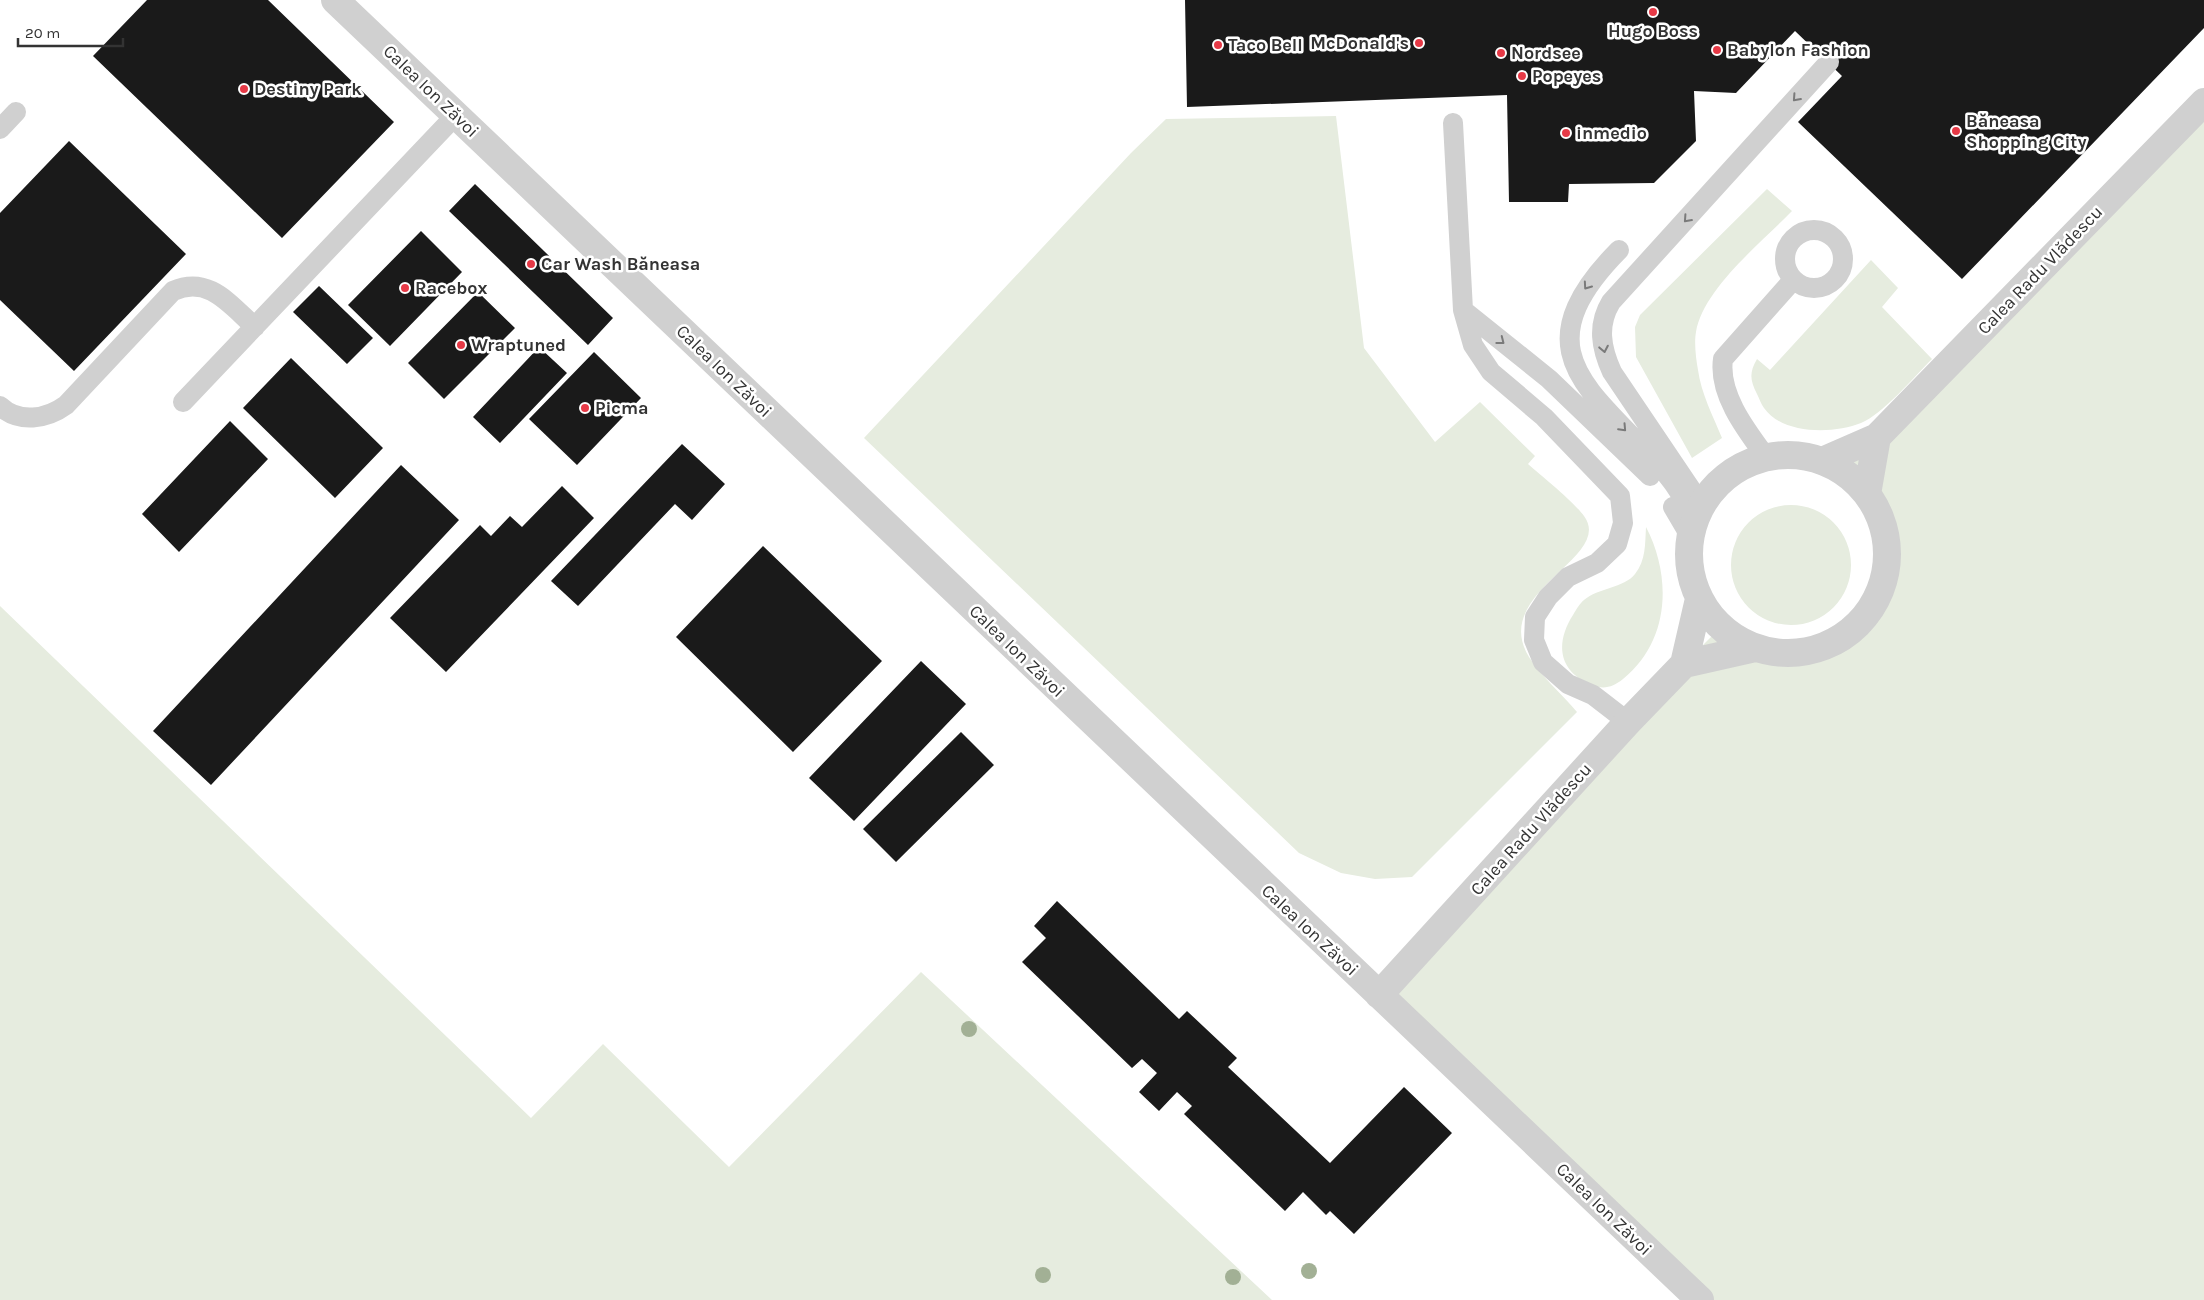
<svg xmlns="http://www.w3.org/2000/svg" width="2204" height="1300" font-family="Karla,sans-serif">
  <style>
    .green { fill: #e6ecdf }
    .building { fill: #1a1a1a }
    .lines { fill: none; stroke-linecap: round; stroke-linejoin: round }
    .lane { stroke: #d0d0d0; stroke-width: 20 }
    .street { stroke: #d0d0d0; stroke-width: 28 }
    .tree { fill: #a2b095 }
    .oneway { stroke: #7a7a7a }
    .poi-dot { fill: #e63946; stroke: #fff; stroke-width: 2 }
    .labels { text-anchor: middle; stroke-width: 5; stroke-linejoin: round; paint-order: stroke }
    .poi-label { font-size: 18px; font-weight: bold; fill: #333; stroke: #fff; text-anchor: start }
    .street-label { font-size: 18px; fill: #333; stroke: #fff }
  </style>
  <rect width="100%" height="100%" fill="#fff"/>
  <path class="green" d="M 2204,101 L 2204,1300 L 1700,1300 L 1379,995 L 1684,664 L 1720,628 L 1755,648 L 1791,654 L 1820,648 L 1876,601 L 1883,582 L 1887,562 L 1887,543 L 1882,525 L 1867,494 L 1854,480 L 1839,469 L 1877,437 Z
    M 1336,116 L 1364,348 L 1435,442 L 1480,402 L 1535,456 L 1528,464 C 1543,477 1573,501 1584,516 C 1615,558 1489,592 1529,657 C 1541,676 1562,694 1577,712 L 1412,877 L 1375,879 L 1341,873 L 1299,853 L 864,438 L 1131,153 L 1166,119 Z
    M 1767,189 L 1792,211 C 1762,242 1703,289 1696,332 C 1694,343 1696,359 1698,370 C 1701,393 1713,416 1722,438 L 1692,458 L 1636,357 L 1635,327 L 1640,315 Z
    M 1871,260 L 1898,288 L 1882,307 L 1932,359 C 1914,377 1883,414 1861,423 C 1834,434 1783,435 1764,408 C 1761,404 1759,398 1757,394 C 1750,380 1749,373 1757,359 L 1770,370 Z
    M1731 565a60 60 0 1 1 120 0a60 60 0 1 1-120 0Z
    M 1646,527 C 1672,577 1670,641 1623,679 C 1613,687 1604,690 1592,685 C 1558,672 1555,643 1573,615 C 1576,610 1580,603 1584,600 C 1598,588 1624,588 1635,574 C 1646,560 1645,544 1646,527 Z
    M 0,606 L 531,1118 L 603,1044 L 729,1167 L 921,972 L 1272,1300 L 0,1300 Z"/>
  <path class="building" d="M 147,0 L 268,0 L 394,122 L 282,238 L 93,56 Z
    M 1185,0 L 2204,0 L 2204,28 L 1962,279 L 1798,122 L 1842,76 L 1795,31 L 1736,93 L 1694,91 L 1696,141 L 1654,183 L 1569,184 L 1568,202 L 1509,202 L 1507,95 L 1187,107 Z
    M 69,141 L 186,254 L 74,371 L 0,300 L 0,213 Z
    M 475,184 L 613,318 L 588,345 L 449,211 Z
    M 421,231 L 462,272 L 390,346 L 348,305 Z
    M 319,286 L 373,338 L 347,364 L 293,312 Z
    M 478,292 L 515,328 L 444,399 L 408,363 Z
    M 539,347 L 567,373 L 500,443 L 473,417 Z
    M 594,352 L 641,398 L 577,465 L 529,419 Z
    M 291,358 L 383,448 L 335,498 L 243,408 Z
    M 230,421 L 268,459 L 179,552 L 142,514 Z
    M 682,444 L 725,484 L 692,520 L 675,504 L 578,606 L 551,581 Z
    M 401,465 L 459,520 L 211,785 L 153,731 Z
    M 562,486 L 594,518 L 446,672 L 390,618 L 480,525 L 491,536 L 510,516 L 522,527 Z
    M 763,546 L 882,661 L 793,752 L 676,637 Z
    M 921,661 L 966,704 L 854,821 L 809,778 Z
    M 961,732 L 994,765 L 896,862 L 863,829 Z
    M 1057,901 L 1179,1019 L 1187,1011 L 1237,1058 L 1228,1067 L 1330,1163 L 1404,1087 L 1452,1133 L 1354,1234 L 1330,1211 L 1326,1215 L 1303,1192 L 1285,1211 L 1184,1114 L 1192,1106 L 1177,1092 L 1159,1111 L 1139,1092 L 1157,1073 L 1142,1059 L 1132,1068 L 1022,962 L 1046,938 L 1034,926 Z"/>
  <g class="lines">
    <path class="lane" d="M 1453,123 L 1463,310 L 1473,345 L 1491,372 L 1544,417 L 1620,496 L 1623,523 L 1617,544 L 1597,563 L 1568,577 L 1548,597 L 1535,617 L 1534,640 L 1543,662 L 1568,684 L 1593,695 L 1628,722
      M 0,129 L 16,112
      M1785 259a29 29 0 1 1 58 0a29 29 0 1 1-58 0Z
      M 1619,250 C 1511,359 1604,395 1671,480 C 1680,491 1687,506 1694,519
      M 1463,310 L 1549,379 L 1650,476
      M 183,402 L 456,115
      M 0,406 C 19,424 47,419 66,405 L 173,291 C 209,275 230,305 255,327
      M 1766,457 C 1746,430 1718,394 1723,359 L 1793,280
      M 1701,504 L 1612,372 C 1601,348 1597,325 1611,302 L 1829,62
      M 1673,507 L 1690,536"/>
    <path class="street" d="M 335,0 L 1700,1300
      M1689 554a99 99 0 1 1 198 0a99 99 0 1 1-198 0Z
      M 1822,461 L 1877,437 L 2204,102
      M 1867,494 L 1877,437
      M 1684,664 L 1755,648
      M 1379,995 L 1628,722 L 1684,664 L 1699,599"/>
  </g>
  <g class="tree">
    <circle cx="969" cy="1029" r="8"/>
    <circle cx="1309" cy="1271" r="8"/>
    <circle cx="1043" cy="1275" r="8"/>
    <circle cx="1233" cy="1277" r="8"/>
  </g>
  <defs><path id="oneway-chevron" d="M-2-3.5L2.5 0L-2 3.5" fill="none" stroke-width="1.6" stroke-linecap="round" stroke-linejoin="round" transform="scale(1.25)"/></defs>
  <g class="oneway">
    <use href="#oneway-chevron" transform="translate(1796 98) rotate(132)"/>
    <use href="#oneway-chevron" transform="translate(1687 219) rotate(132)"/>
    <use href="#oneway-chevron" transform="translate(1587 286) rotate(125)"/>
    <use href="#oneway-chevron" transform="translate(1501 341) rotate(38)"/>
    <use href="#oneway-chevron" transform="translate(1604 349) rotate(79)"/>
    <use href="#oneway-chevron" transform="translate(1623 428) rotate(47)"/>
  </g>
  <g class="poi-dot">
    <circle cx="1653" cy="12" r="5"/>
    <circle cx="1419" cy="43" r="5"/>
    <circle cx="1218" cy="45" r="5"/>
    <circle cx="1717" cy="50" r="5"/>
    <circle cx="1501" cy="53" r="5"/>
    <circle cx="1522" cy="76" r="5"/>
    <circle cx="244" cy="89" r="5"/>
    <circle cx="1956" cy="131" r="5"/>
    <circle cx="1566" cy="133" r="5"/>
    <circle cx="531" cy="264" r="5"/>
    <circle cx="405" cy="288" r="5"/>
    <circle cx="461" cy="345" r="5"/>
    <circle cx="585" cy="408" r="5"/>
  </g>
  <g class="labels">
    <g class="poi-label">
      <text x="1653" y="37" text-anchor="middle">Hugo Boss</text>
      <text x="1409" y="49" text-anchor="end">McDonald's</text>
      <text x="1228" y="51">Taco Bell</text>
      <text x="1727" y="56">Babylon Fashion</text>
      <text x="1511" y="59">Nordsee</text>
      <text x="1532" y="82">Popeyes</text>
      <text x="254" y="95">Destiny Park</text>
      <text x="1966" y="127">Băneasa<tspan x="1966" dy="21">Shopping City</tspan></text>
      <text x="1576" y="139">inmedio</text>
      <text x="541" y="270">Car Wash Băneasa</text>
      <text x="415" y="294">Racebox</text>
      <text x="471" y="351">Wraptuned</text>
      <text x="595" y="414">Picma</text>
    </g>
    <g class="street-label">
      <text transform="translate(431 91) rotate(44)" y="6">Calea Ion Zăvoi</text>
      <text transform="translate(2040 270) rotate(-46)" y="6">Calea Radu Vlădescu</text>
      <text transform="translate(724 371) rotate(44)" y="6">Calea Ion Zăvoi</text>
      <text transform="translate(1017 651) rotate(44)" y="6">Calea Ion Zăvoi</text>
      <text transform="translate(1531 829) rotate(-48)" y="6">Calea Radu Vlădescu</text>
      <text transform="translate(1310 930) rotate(43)" y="6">Calea Ion Zăvoi</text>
      <text transform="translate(1604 1209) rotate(44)" y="6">Calea Ion Zăvoi</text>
    </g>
  </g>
  <path d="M18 38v8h105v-8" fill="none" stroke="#333333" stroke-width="2.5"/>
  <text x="25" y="38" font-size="15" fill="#333333" stroke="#ffffff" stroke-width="4" paint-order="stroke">20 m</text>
</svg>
